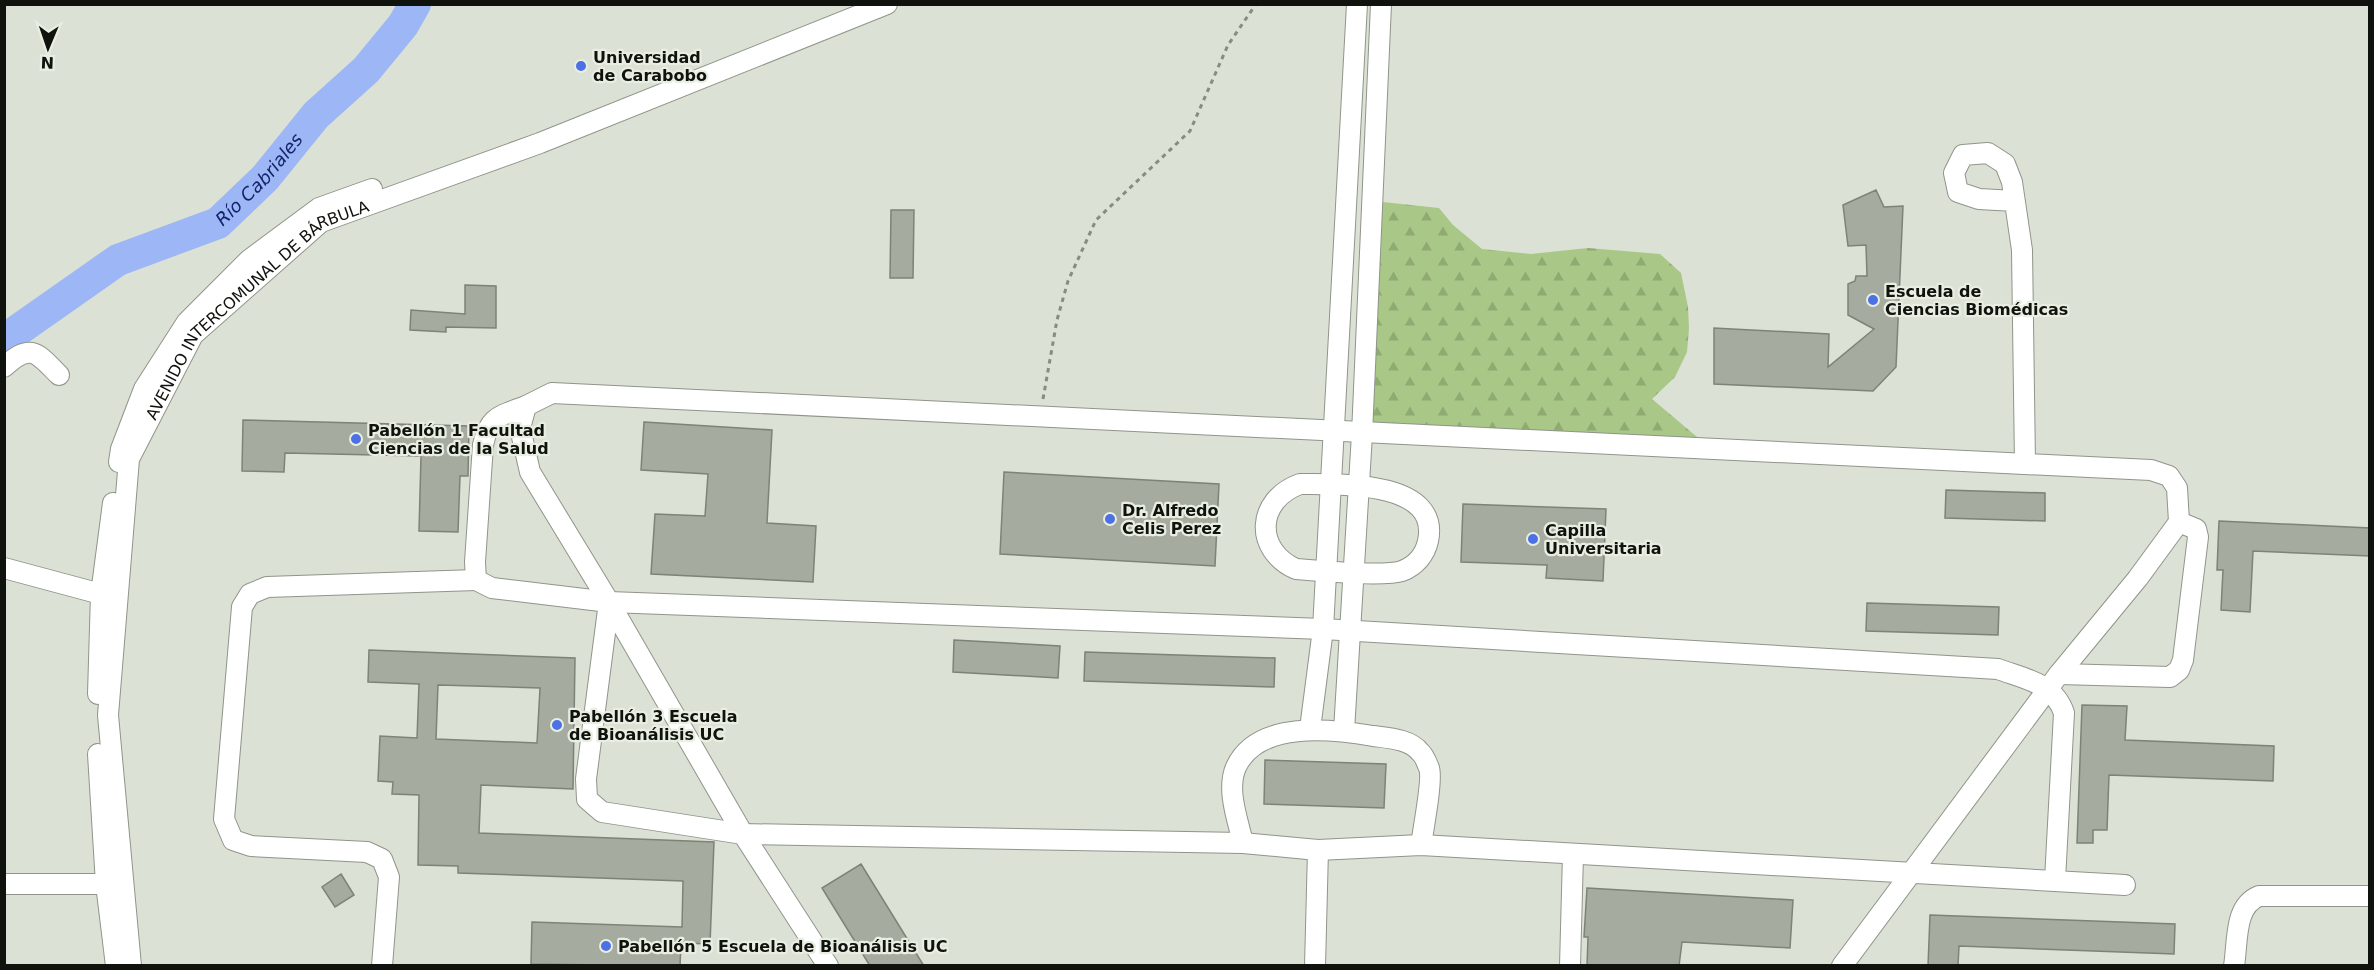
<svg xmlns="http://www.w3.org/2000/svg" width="2374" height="970" font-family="'DejaVu Sans',sans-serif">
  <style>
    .forest { fill: url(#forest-firs) }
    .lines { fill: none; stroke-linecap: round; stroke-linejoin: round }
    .river { stroke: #9db6f5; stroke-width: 32 }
    .building { fill: #a5ab9e; stroke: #7d8377; stroke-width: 1.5; fill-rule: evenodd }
    .minor-casing { stroke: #8f9589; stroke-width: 22 }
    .path { stroke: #878c83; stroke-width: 3; stroke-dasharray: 4.5 4.5; stroke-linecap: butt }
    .minor { stroke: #fff; stroke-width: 20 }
    .poi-dot { fill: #4d70e4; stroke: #e8efe2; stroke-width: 2 }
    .labels { text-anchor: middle; stroke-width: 4.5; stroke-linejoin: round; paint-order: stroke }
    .poi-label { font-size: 16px; font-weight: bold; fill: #0f120d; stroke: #e8efe2; text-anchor: start }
    .street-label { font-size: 16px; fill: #0f120d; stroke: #e8efe2 }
    .water-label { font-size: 18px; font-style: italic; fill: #14246b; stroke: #e8efe2 }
  </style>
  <defs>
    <pattern id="forest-firs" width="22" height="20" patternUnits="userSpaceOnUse" patternTransform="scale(1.5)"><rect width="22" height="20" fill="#a9c786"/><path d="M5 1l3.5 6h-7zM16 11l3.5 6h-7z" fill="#90aa72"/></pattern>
  </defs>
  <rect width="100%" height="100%" fill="#dbe1d4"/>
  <path class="forest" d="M 1373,201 L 1439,208 L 1453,225 L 1482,249 L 1531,254 L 1588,248 L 1660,254 L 1681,273 L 1688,307 L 1689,328 L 1687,352 L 1675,377 L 1652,399 L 1703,442 L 1362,434 Z"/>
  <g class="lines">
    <path class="river" id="s1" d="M 4,340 L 118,260 L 218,223 L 265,178 L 316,115 L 366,70 L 403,25 L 415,4"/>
  </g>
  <path class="building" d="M 1876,190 L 1884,207 L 1903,206 L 1896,367 L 1873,391 L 1714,384 L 1714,328 L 1829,334 L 1828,367 L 1874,329 L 1848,315 L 1848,284 L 1855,281 L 1856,276 L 1867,276 L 1866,245 L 1848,246 L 1843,205 Z
    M 891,210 L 914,210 L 913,278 L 890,278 Z
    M 465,285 L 496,286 L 496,328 L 446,327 L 446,332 L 410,330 L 411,310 L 465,314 Z
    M 243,420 L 469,426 L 468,476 L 460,476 L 458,532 L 419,531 L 421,456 L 285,453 L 284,472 L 242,471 Z
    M 644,422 L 772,430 L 767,523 L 816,526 L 813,582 L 651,574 L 655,514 L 705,516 L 708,474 L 641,470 Z
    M 1004,472 L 1219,484 L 1215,566 L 1000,554 Z
    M 1946,490 L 2045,493 L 2045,521 L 1945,518 Z
    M 1463,504 L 1606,509 L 1603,581 L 1546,578 L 1547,565 L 1461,562 Z
    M 2219,521 L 2370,528 L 2370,556 L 2253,551 L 2250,612 L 2221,610 L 2223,570 L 2217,570 Z
    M 1867,603 L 1999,607 L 1998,635 L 1866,631 Z
    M 954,640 L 1060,646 L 1058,678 L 953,672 Z
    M 369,650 L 575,658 L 573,789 L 481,785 L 479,833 L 714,842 L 710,944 L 681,943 L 680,966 L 531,964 L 532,922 L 682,927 L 683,881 L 458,873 L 458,866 L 418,865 L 419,795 L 392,794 L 393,782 L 378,781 L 380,736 L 417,738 L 419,684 L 368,682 ZM 438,685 L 540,688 L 537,743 L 436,739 Z
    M 1085,652 L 1275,658 L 1274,687 L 1084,681 Z
    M 2082,705 L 2127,706 L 2125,740 L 2274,746 L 2273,781 L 2109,775 L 2107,830 L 2093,830 L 2093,843 L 2077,843 Z
    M 1265,760 L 1386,764 L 1384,808 L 1264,804 Z
    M 861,864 L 924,966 L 870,966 L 822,888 Z
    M 341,874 L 354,895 L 335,907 L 322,887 Z
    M 1587,888 L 1793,900 L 1790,948 L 1682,942 L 1679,966 L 1587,966 L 1588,937 L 1584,937 Z
    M 1930,915 L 2175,924 L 2174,954 L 1959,946 L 1958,966 L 1928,966 Z"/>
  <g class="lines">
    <g class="minor-casing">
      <g id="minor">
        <path d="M 2015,201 L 1979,199 L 1958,192 L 1954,173 L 1963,155 L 1988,153 L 2005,164 L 2012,182 L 2022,250 L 2025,464"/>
        <path d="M 4,367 C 31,342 37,353 59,375"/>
        <path d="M 526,406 C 500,416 489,416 483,445 L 475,562 L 476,580 L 492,588 L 609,602 L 1323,629 L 1998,669 C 2025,679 2054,683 2064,713 L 2055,880"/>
        <path d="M 119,462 L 121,449 L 144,389 L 187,322 L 249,260 L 319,208 L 372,189"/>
        <path d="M 1300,484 C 1337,484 1441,480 1428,541 C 1425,555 1415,566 1402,571 C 1383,577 1319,571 1296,569 C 1254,550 1256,500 1300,484 Z"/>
        <path d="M 4,568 L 112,597"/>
        <path d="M 609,602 L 586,779 L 587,799 L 602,812 L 743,834 L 1243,843 L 1318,850 L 1421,845 L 2125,885"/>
        <path d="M 2059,674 L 2170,677 L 2179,670 L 2183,660 L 2198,537 L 2196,529 L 2179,522"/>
        <path d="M 98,694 L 101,594 L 113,503"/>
        <path d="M 1310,729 L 1323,629 L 1357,4"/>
        <path d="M 1344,731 L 1362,434 L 1381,4"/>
        <path d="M 98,754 L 106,884 L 116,966"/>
        <path d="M 1243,843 C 1238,820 1226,790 1236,767 C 1258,720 1332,729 1373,736 C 1388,738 1410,739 1420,752 C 1424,755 1427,763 1429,768 C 1433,778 1423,831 1421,845"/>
        <path d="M 4,884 L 106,884"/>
        <path id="s2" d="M 131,966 L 108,715 L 129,459 L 193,335 L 321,222 L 540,143 L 887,4"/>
        <path d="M 382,966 L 389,877 L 382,859 L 367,852 L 251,846 L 233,840 L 224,819 L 242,607 L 250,594 L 267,587 L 476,580"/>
        <path d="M 828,966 L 743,834 L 609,602 L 530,472 L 520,428 L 526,406 L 552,393 L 2151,470 L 2169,476 L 2177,488 L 2179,522 L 2138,578 L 2059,674 L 1842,966"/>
        <path d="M 1315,966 L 1318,850"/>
        <path d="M 1570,966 L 1573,854"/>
        <path d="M 2234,966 C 2238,941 2234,906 2259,896 L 2370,896"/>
      </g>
    </g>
    <path class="path" d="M 1043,399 L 1057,320 L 1068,281 L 1096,220 L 1190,131 L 1228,45 L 1256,4"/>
    <use href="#minor" class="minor"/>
  </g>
  <g class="poi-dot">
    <circle cx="581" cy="66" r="6"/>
    <circle cx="1873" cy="300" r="6"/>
    <circle cx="356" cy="439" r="6"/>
    <circle cx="1110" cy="519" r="6"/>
    <circle cx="1533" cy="539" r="6"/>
    <circle cx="557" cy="725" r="6"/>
    <circle cx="606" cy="946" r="6"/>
  </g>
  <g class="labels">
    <g class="poi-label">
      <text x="593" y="63">Universidad<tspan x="593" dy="18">de Carabobo</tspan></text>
      <text x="1885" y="297">Escuela de<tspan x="1885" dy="18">Ciencias Biomédicas</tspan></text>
      <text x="368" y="436">Pabellón 1 Facultad<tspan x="368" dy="18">Ciencias de la Salud</tspan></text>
      <text x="1122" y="516">Dr. Alfredo<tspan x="1122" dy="18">Celis Perez</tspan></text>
      <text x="1545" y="536">Capilla<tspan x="1545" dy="18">Universitaria</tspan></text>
      <text x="569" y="722">Pabellón 3 Escuela<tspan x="569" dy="18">de Bioanálisis UC</tspan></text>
      <text x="618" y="952">Pabellón 5 Escuela de Bioanálisis UC</text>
    </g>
    <g class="street-label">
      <text dy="6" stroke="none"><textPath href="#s2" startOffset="712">AVENIDO INTERCOMUNAL DE BÁRBULA</textPath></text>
    </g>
    <g class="water-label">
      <text dy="6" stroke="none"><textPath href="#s1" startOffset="306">Río Cabriales</textPath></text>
    </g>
  </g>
  <rect width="2374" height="970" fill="none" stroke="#0f120d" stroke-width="12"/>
  <g transform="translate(48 48) rotate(182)" stroke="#e8efe2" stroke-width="4.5" paint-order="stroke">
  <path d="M0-4.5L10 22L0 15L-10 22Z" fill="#0f120d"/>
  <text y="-9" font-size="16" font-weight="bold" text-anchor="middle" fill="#0f120d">N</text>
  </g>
</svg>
